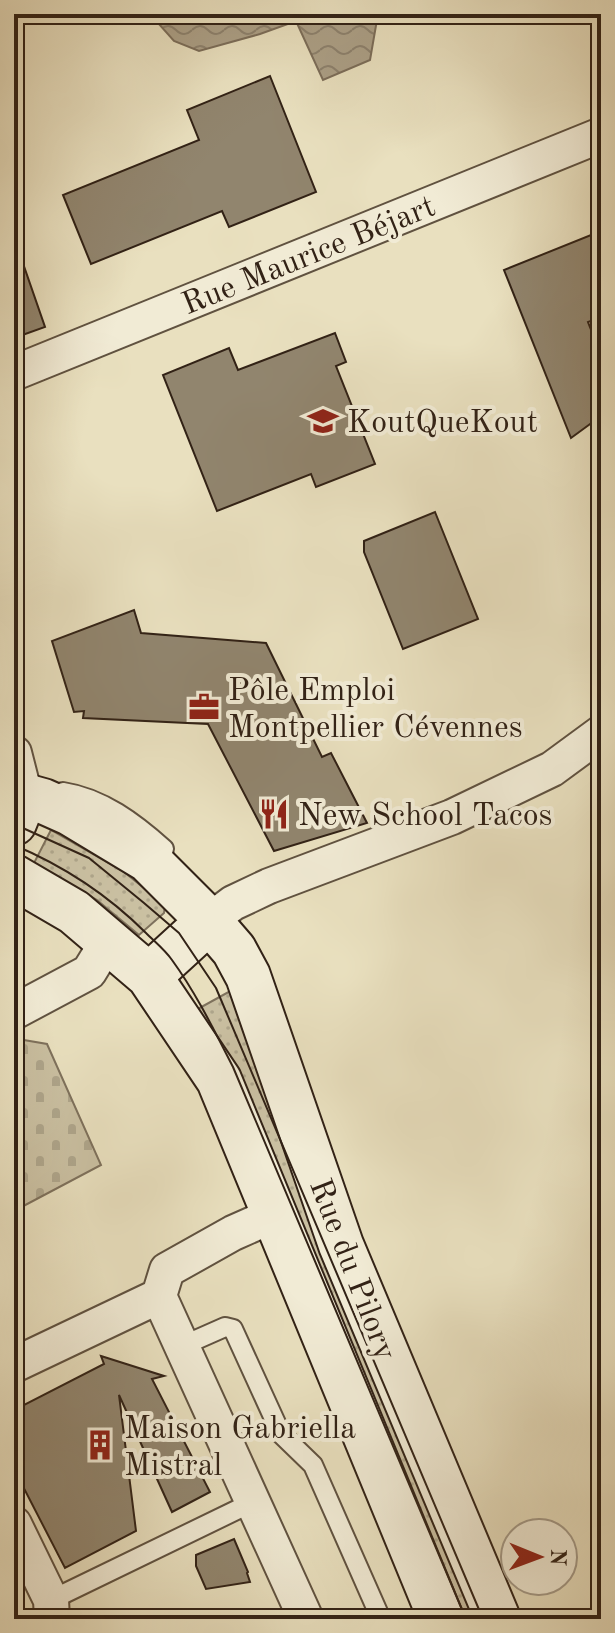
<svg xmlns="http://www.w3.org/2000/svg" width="615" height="1633" font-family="'Old Standard TT',serif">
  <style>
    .grass { fill: url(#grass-dots); stroke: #7e715c; stroke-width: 2 }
    .cemetery { fill: url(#cemetery-stones); stroke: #7e715c; stroke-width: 2 }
    .water { fill: url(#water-waves); stroke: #7b6d59; stroke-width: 2 }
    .building { fill: #91856e; stroke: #322216; stroke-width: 2 }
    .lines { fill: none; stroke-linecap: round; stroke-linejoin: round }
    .service-casing { stroke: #605240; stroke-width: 22 }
    .minor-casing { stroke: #605240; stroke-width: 38 }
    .secondary-casing { stroke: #322216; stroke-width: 48 }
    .service { stroke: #f1ebd5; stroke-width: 18 }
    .minor { stroke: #f1ebd5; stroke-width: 34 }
    .secondary { stroke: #f1ebd5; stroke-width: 44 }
    .tram { stroke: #322216; stroke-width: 2 }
    .labels { text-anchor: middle; stroke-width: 8; stroke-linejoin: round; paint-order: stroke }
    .street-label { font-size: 32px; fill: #322216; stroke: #f1ebd5 }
    .poi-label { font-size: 32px; fill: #322216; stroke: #f1ebd5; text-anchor: start }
  </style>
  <defs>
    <pattern id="grass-dots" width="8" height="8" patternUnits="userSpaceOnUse" patternTransform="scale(2)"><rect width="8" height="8" fill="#cac0a2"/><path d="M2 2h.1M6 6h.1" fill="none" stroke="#aea58b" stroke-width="1.8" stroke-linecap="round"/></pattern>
    <pattern id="cemetery-stones" width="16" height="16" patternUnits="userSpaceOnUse" patternTransform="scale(2)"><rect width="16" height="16" fill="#cac0a2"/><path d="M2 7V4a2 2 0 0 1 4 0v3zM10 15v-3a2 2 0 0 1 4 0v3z" fill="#aea58b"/></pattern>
    <pattern id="water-waves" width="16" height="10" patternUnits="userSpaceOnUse" patternTransform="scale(2)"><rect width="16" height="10" fill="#ab9f86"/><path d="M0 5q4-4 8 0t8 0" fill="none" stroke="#8c816d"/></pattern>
  </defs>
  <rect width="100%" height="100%" fill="#e9e0bf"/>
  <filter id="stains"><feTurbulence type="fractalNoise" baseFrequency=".0025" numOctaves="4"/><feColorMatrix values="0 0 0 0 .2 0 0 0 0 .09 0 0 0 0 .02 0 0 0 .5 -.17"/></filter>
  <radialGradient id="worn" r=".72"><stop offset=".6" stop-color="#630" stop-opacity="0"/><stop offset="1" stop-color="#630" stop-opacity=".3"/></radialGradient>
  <path class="grass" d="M 51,830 L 124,872 L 165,905 L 164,913 L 139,935 L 97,900 L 34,863 Z
    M 234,989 L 491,1619 L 454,1619 L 185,1016 Z"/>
  <path class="cemetery" d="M 18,1039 L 47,1044 L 101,1165 L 14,1211 L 14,1041 Z"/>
  <path class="water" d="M 150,14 L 378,14 L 370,60 L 323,80 L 296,21 L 260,34 L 199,51 L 174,41 Z"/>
  <path class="building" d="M 270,76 L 316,192 L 229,227 L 222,211 L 91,264 L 63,195 L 199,140 L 187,110 Z
    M 601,231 L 601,317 L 588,322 L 601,355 L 601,416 L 571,438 L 504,270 Z
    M 18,249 L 45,327 L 14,338 L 14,250 Z
    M 335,333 L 346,362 L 336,366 L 375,464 L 316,487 L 311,474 L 217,511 L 163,375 L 229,348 L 238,370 Z
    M 435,512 L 478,619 L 403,649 L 364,552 L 364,541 Z
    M 134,610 L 141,633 L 266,643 L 322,757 L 331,753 L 367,823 L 274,851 L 208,724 L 83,718 L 84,711 L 74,712 L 52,641 Z
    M 101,1356 L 164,1376 L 152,1379 L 210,1492 L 172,1512 L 119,1395 L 136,1531 L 65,1568 L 14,1469 L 14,1410 L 104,1364 Z
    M 234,1539 L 248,1572 L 247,1573 L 250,1582 L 206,1589 L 196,1566 L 196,1555 Z"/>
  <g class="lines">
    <g class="service-casing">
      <path id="service" d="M 63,792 C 102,798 135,823 164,849
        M 182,1346 L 225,1327 L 233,1329 L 281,1434 L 313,1465 L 381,1619
        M 51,1600 L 253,1502"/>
    </g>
    <g class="minor-casing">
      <path id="minor" d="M 14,373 L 601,135
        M 14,753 L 25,796
        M 209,921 L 233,903 L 269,886 L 452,817 L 552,769 L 601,733
        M 14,1012 L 89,972 L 108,941
        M 159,1296 L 306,1619
        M 14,1365 L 159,1296 L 167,1270 L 233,1233 L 276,1214
        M 14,1524 L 51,1600 L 52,1619"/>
    </g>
    <g class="secondary-casing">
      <path id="secondary" d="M 14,823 L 25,796 L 43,801 L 70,813 L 148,860 L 209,921 L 234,950 L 248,976 L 341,1245 L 498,1619
        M 14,877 L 74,912 L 149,976 L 219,1080 L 441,1619
        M 149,976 L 209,921"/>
    </g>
    <use href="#service" class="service"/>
    <use href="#minor" class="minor"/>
    <use href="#secondary" class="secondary"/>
    <path class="tram" d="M 14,824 L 89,858 L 144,903 L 179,933 L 216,988 L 483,1619
      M 14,845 C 64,866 108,895 146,933 C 155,942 165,950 172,960 C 196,993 214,1030 233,1067 L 466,1619"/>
  </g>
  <defs>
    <g id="university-bare" transform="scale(2.4)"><path d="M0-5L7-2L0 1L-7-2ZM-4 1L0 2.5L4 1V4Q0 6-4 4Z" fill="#8f2418" stroke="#f1ebd5" stroke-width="2.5" paint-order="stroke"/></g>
    <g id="office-bare" transform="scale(2.4)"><path d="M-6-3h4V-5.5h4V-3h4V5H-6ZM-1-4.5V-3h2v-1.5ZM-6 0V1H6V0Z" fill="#8f2418" stroke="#f1ebd5" stroke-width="2.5" paint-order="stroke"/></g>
    <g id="restaurant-bare" transform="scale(2.4)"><path d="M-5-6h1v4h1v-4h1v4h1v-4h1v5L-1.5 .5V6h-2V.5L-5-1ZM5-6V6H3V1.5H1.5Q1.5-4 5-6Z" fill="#8f2418" stroke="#f1ebd5" stroke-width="2.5" paint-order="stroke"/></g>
    <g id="building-bare" transform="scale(2.4)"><path d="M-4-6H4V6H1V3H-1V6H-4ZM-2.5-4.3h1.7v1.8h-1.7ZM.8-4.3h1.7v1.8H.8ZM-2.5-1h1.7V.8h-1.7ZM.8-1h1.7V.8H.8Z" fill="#8f2418" stroke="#f1ebd5" stroke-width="2.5" paint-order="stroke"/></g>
  </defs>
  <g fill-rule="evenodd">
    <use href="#university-bare" x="323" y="421"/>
    <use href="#office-bare" x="204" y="707"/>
    <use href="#restaurant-bare" x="274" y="814"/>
    <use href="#building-bare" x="100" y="1445"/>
  </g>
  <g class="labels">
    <g class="street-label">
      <text transform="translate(308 254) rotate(-22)" y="11">Rue Maurice Béjart</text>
      <text transform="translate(354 1269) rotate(69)" y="11">Rue du Pilory</text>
    </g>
    <g class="poi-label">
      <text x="347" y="432">KoutQueKout</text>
      <text x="228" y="700">Pôle Emploi<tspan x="228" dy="37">Montpellier Cévennes</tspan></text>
      <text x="298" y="825">New School Tacos</text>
      <text x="124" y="1438">Maison Gabriella<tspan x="124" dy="37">Mistral</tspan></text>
    </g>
  </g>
  <rect width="615" height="1633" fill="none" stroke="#e9e0bf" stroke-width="48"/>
  <rect x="16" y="16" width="583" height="1601" fill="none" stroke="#322216" stroke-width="4"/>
  <rect x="24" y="24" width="567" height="1585" fill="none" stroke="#322216" stroke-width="2"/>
  <g transform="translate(539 1557) rotate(91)"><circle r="38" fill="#f1ebd5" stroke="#a59b89" stroke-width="2"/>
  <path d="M0-6L14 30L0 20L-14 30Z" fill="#8f2418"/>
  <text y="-12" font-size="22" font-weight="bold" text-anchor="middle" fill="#322216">N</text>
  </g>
  <rect width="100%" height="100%" filter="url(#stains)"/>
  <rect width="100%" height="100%" fill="url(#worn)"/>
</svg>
